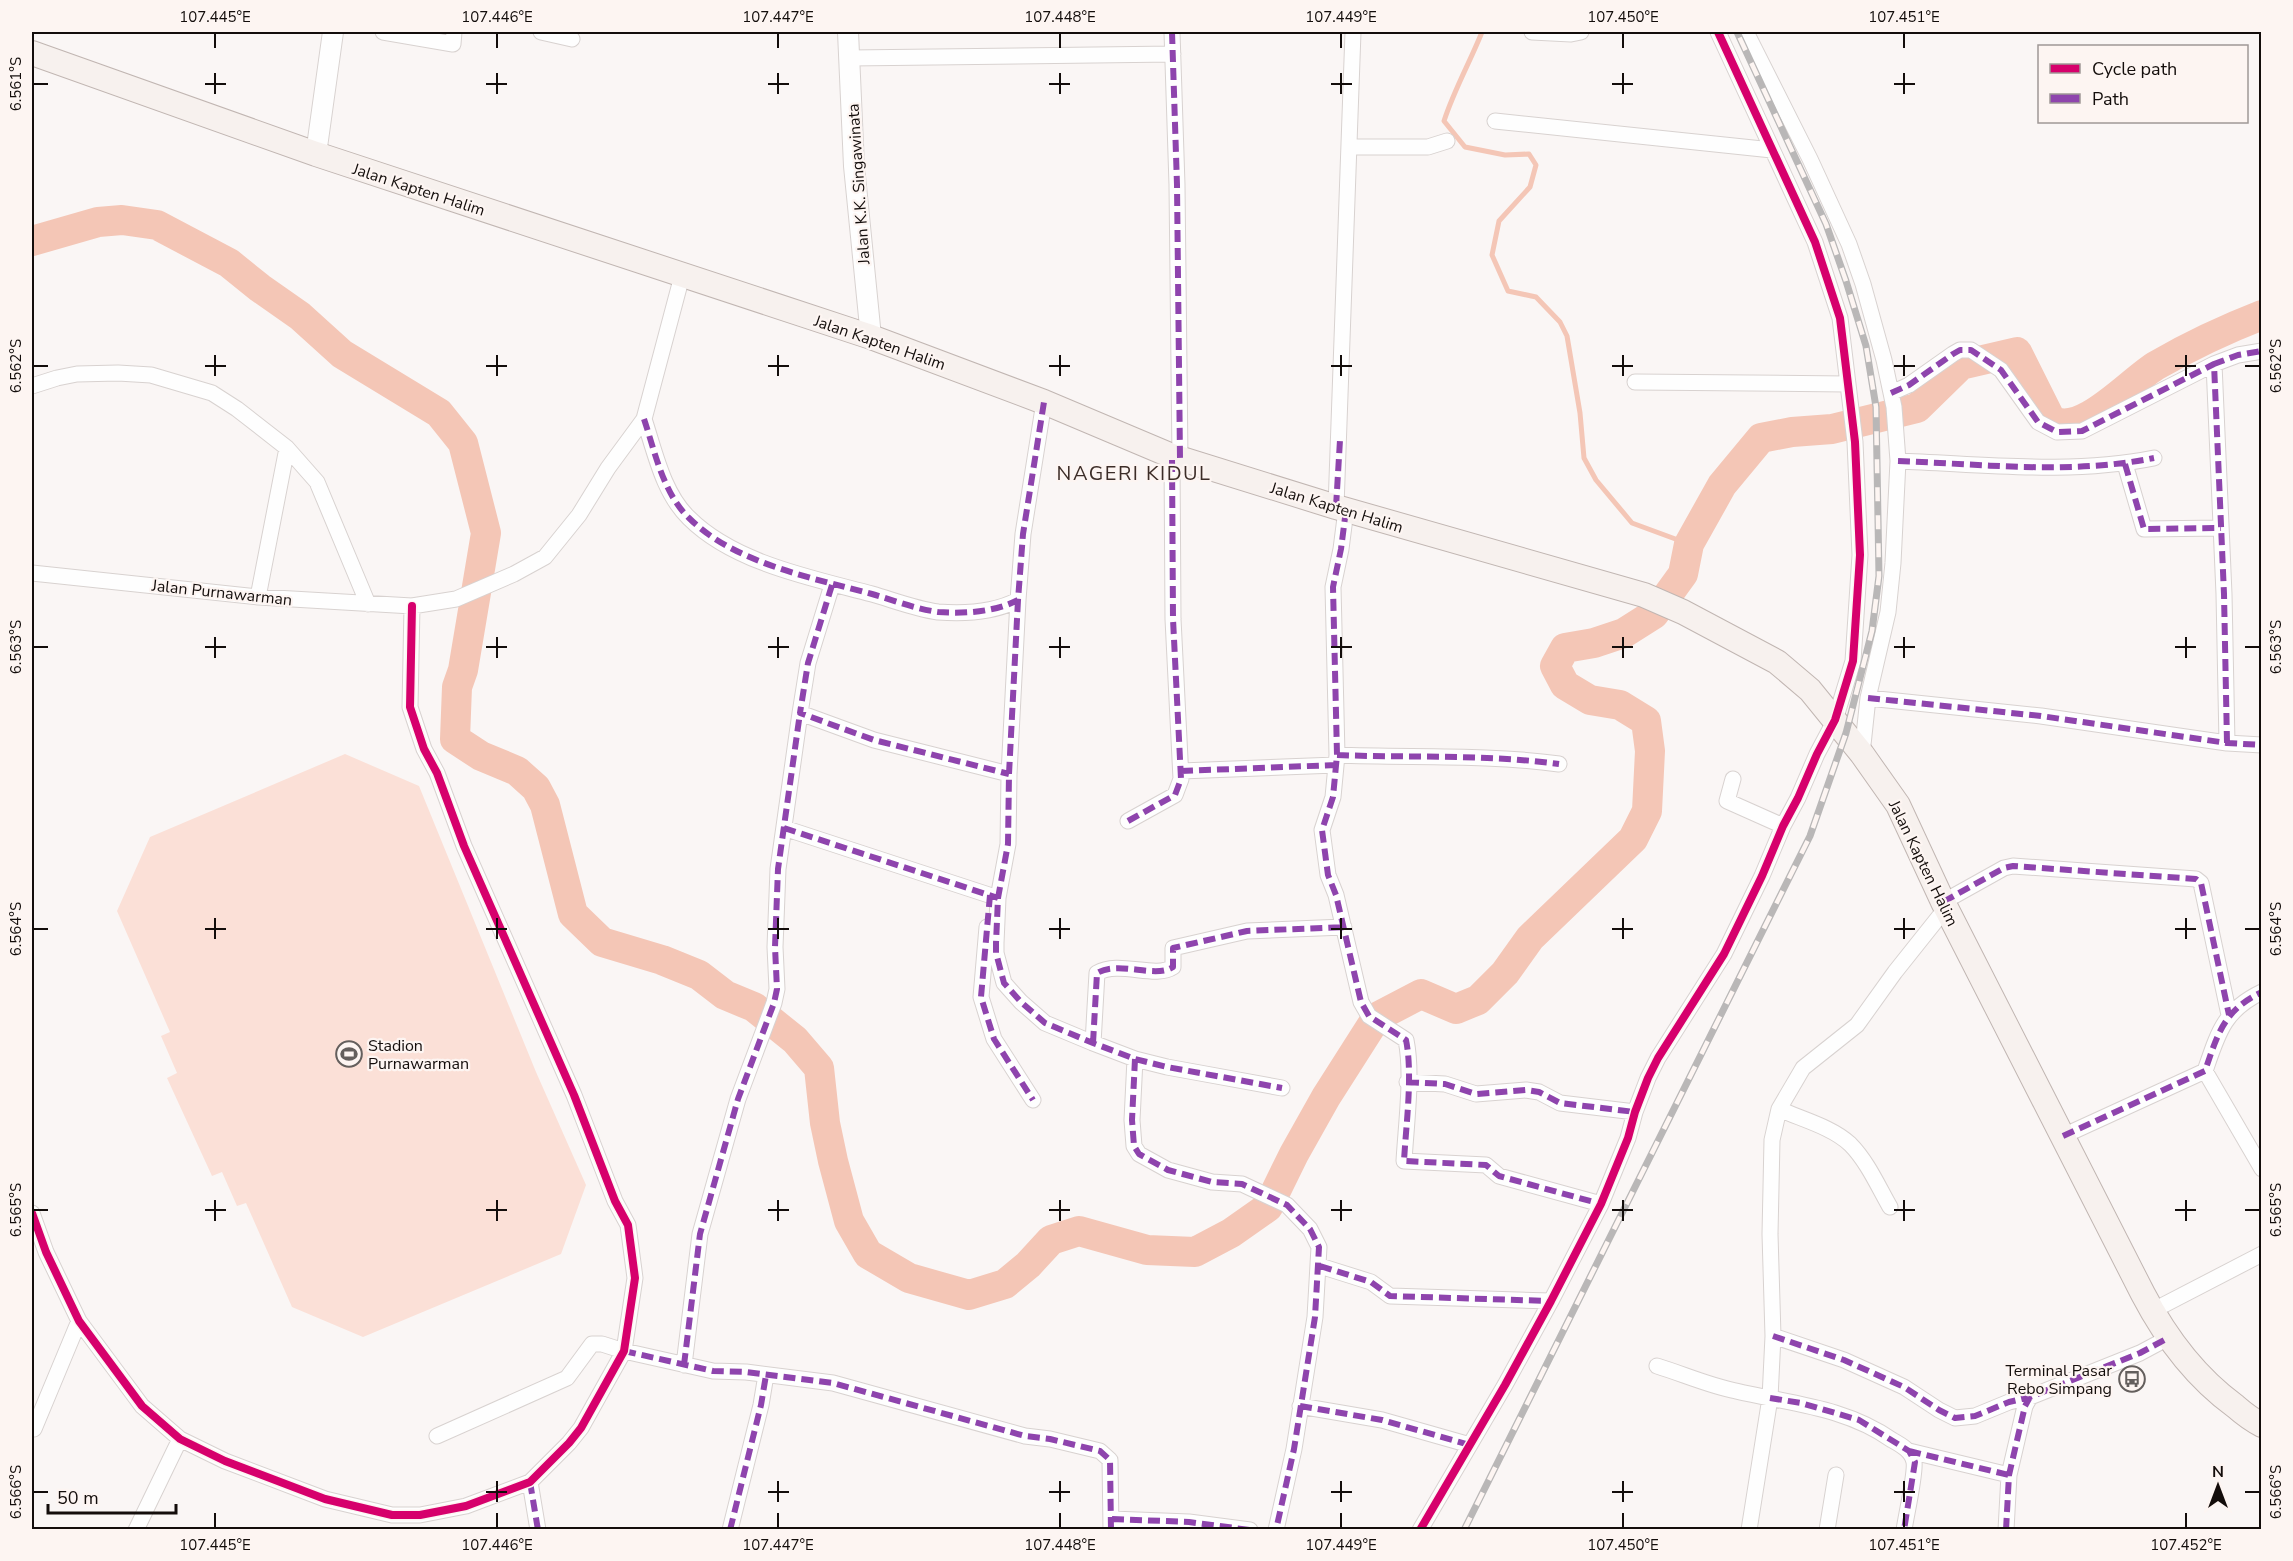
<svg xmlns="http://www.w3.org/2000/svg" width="2293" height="1561" font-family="'Nunito Sans',sans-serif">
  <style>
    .green { fill: #fbe0d7 }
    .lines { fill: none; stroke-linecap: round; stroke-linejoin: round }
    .stream { stroke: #f4c6b6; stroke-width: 5 }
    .river { stroke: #f4c6b6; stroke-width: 30 }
    .minor-casing { stroke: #d8d2d0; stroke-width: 17 }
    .tertiary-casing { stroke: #d8d2d0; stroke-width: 22 }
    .primary-casing { stroke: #c1b6b2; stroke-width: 26 }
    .minor { stroke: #fefefe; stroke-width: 15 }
    .tertiary { stroke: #fefefe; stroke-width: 20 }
    .primary { stroke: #f7f1ee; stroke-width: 24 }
    .rail-casing { stroke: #b9b7b7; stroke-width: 7 }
    .rail { stroke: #fdf5f2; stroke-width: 4.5; stroke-dasharray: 14; stroke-linecap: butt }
    .quiet { stroke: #8e44ad; stroke-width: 6; stroke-dasharray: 12 6; stroke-linecap: butt }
    .cycleway-casing { stroke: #fdf5f2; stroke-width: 11 }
    .cycleway { stroke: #d6006c; stroke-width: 8 }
    .ticks { fill: none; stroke: #130d0b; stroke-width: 2 }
    .labels { text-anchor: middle; stroke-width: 4.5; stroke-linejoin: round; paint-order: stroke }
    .street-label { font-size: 16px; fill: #130d0b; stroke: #fdf5f2 }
    .poi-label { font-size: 16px; fill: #130d0b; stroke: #fdf5f2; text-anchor: start }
    .quarter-label { font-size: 20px; letter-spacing: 1.5px; fill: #3c2d28; stroke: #fdf5f2 }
    .neatline { fill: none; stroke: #130d0b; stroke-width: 2 }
    .ticks-label { font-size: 15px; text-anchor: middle; fill: #130d0b }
  </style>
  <rect width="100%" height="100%" fill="#faf6f5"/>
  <path class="green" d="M 345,754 L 419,786 L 536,1072 L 586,1185 L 561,1254 L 363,1337 L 292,1307 L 246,1203 L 237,1206 L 222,1172 L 212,1176 L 167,1078 L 177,1073 L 161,1036 L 170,1032 L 117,911 L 150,837 Z"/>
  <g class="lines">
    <path class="stream" d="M 1482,32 C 1470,62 1454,90 1444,121 L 1465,147 L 1505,155 L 1529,154 L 1536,165 L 1530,187 L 1499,221 L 1492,255 L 1508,291 L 1536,297 L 1560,322 L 1567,336 L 1580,413 L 1584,458 L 1596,480 L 1632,523 L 1689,544"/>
    <path class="river" d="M 32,241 L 98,222 L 122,220 L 157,225 L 229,263 L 260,288 L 300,316 L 342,354 L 439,413 L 463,443 L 486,533 L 463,670 L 457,687 L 455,739 L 481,756 L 517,771 L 536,788 L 545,805 L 573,914 L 602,942 L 662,960 L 699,975 L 725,995 L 754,1007 L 795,1040 L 819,1068 L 825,1123 L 833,1161 L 849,1221 L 868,1254 L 909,1278 L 969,1295 L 1005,1284 L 1028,1265 L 1051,1240 L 1079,1231 L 1147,1250 L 1195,1252 L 1231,1233 L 1268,1207 L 1294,1154 L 1326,1097 L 1377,1017 L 1421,994 L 1456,1009 L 1478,1000 L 1505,973 L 1530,938 L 1633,839 L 1647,811 L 1650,751 L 1646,721 L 1620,705 L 1590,700 L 1565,685 L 1555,666 L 1565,648 L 1594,643 L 1624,633 L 1654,614 L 1683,574 L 1689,544 L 1722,485 L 1761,438 L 1792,432 L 1832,429 L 1917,408 L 1961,365 L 2017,352 L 2051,420 C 2082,438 2132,379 2157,365 C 2190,346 2226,329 2262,315"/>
    <g class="minor-casing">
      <path id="minor" d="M 383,32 L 453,44 L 454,32
        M 541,32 L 572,39
        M 1172,32 L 1177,185 L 1180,459
        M 1532,32 L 1571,34 L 1581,32
        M 1746,32 L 1810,159 L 1849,244 L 1863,284 L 1884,360 L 1894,407 L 1898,461 L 1893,563 L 1888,612 L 1868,698 L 1862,754
        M 850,58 L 1173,54
        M 1495,121 L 1772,150
        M 1349,147 L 1428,147 L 1447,141
        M 1635,382 L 1847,384
        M 32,386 L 57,378 L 77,374 L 118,373 L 151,375 L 212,393 L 237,409 L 287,448 L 317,482 L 368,604
        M 1891,393 L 1909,385 L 1953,354 L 1960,350 L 1971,350 L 2001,370 L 2038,422 L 2057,432 L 2082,431 L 2214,364
        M 644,419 C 655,452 663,493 689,518 C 734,563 812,578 872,594 C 893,600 916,609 938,612 C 964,614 995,612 1018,600 L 1023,534 L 1044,402
        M 1898,461 C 1983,464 2070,475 2154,458
        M 2125,464 L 2144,529 L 2221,528
        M 1336,507 L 1353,32
        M 1346,510 L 1341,549 L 1333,587 L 1337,755 L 1333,797 L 1322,830 L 1328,875 L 1336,895 L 1361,1002 L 1369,1016 L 1406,1040 C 1413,1074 1406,1125 1404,1161 L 1486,1165 L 1499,1176 L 1601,1204
        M 32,573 L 258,597 L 412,606 L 456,599 L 514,574 L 545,557 L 579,515 L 608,468 L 644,419 L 682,276
        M 832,585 L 808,663 L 800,713 L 874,740 L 1009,774
        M 258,597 L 287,448
        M 1018,600 L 1009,774 L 1008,844 L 998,898 L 996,943 L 996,953 L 1004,983 L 1021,1002 L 1045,1023 L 1093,1043 L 1135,1059 L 1167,1067 L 1282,1088
        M 1868,698 L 2041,716 L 2227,743 L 2262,745
        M 2227,743 L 2224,594 L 2214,364 L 2238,355 L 2262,351
        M 1337,755 C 1411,758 1486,754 1559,764
        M 1181,771 L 1336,765
        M 1733,779 L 1727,801 L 1783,826
        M 1128,821 L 1175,795 L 1181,779 L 1173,619 L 1172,456
        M 784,828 L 998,898
        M 1943,902 L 2004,868 L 2013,866 L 2196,879 L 2201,883 L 2229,1015
        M 987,927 L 981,997 L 994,1039 L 1033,1100
        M 1093,1043 L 1097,973 C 1119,960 1155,979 1173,967 L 1173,948 L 1247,931 L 1344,927
        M 1135,1059 L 1132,1120 L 1134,1146 L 1139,1154 L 1168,1170 L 1212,1182 L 1242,1184 L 1287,1205 L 1310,1229 L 1319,1247 L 1315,1317 L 1294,1449 L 1276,1530
        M 2205,1071 L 2262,1169
        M 1407,1082 L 1445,1084 L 1476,1094 L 1526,1090 L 1539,1092 L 1560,1103 L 1635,1112
        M 1779,1109 C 1801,1119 1832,1127 1850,1144 C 1867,1161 1878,1186 1890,1207
        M 2063,1136 L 2205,1071 C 2218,1033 2224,1010 2262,992
        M 32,1213 L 46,1252 L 79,1321 L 142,1406 L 180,1439 L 225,1461 L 325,1499 L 392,1515 L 420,1515 L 466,1506 L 530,1482 L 569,1443 L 581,1428 L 624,1351 L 635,1278 L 628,1225 L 615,1201 L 574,1095 L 464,846 L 437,773 L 424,749 L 410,707 L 412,606
        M 1320,1266 L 1371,1282 L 1390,1296 L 1551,1301
        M 2152,1311 L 2262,1254
        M 1773,1336 L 1844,1360 L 1904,1387 L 1939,1410 L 1955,1418 L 1975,1416 L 2009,1402 L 2030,1397
        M 684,1365 L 700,1234 L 738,1099 L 774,1003 L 777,989 L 775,947 L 778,869 L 800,713
        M 1657,1366 C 1683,1374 1710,1386 1736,1391 C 1791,1404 1845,1407 1892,1440 C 1901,1445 1912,1451 1914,1462 C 1916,1472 1906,1516 1904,1530
        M 1300,1406 L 1382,1420 L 1470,1445
        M 34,1429 L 79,1321
        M 437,1436 L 567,1378 L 592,1344 L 602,1344 L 624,1351 L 713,1371 L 746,1372 L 833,1383 L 1025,1436 L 1050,1439 L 1100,1451 L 1110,1460 L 1111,1530
        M 1909,1451 L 2009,1475
        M 530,1482 L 538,1530
        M 1112,1519 L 1189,1522 L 1250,1530
        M 136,1530 L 180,1439
        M 730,1530 L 761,1405 L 766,1375
        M 1420,1530 L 1505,1385 L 1551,1301 L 1601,1204 L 1628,1138 L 1635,1112 L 1648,1078 L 1658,1058 L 1724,954 L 1762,876 L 1783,826 L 1798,798 L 1817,754 L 1835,720 L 1853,661 L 1860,555 L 1855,442 L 1840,318 L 1815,242 L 1718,32
        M 1749,1530 L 1770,1398 L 1773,1336 L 1770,1234 L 1772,1140 L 1779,1109 L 1803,1068 L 1857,1025 L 1895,972 L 1946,908
        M 1827,1530 L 1836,1475
        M 2006,1530 L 2009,1475 L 2025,1406 L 2030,1397 L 2140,1353 L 2168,1338"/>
    </g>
    <g class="tertiary-casing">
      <path id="tertiary" d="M 848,32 L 854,166 L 871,337
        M 316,154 L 333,32"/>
    </g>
    <g class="primary-casing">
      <path id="primary" d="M 32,53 L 316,154 L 871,337 L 1044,402 L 1172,456 L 1336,507 L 1644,595 L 1683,612 L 1777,662 L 1810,690 L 1862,754 L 1898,805 L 1943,902 L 2143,1294 C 2166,1338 2194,1376 2235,1406 C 2243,1413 2252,1420 2262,1425"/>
    </g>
    <use href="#minor" class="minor"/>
    <use href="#tertiary" class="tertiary"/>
    <use href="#primary" class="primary"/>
    <g class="rail-casing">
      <path id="rail" d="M 1464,1530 L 1810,836 L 1846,733 L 1872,631 L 1879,576 L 1876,407 L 1866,346 L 1846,281 L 1826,224 L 1737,32"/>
    </g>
    <use href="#rail" class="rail"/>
    <path class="quiet" d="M 1172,32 L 1177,185 L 1180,459
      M 1891,393 L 1909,385 L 1953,354 L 1960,350 L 1971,350 L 2001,370 L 2038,422 L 2057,432 L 2082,431 L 2214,364
      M 644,419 C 655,452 663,493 689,518 C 734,563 812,578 872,594 C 893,600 916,609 938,612 C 964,614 995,612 1018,600 L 1023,534 L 1044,402
      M 1898,461 C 1983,464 2070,475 2154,458
      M 2125,464 L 2144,529 L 2221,528
      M 1336,507 L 1340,440
      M 1346,510 L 1341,549 L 1333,587 L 1337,755 L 1333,797 L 1322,830 L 1328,875 L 1336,895 L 1361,1002 L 1369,1016 L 1406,1040 C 1413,1074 1406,1125 1404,1161 L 1486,1165 L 1499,1176 L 1601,1204
      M 832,585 L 808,663 L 800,713 L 874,740 L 1009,774
      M 1018,600 L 1009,774 L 1008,844 L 998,898 L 996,943 L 996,953 L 1004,983 L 1021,1002 L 1045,1023 L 1093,1043 L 1135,1059 L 1167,1067 L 1282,1088
      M 1868,698 L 2041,716 L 2227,743 L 2262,745
      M 2227,743 L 2224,594 L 2214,364 L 2238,355 L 2262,351
      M 1337,755 C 1411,758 1486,754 1559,764
      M 1181,771 L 1336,765
      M 1128,821 L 1175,795 L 1181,779 L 1173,619 L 1172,456
      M 784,828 L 998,898
      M 990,895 L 981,997 L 994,1039 L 1033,1100
      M 1943,902 L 2004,868 L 2013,866 L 2196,879 L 2201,883 L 2229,1015
      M 1093,1043 L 1097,973 C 1119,960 1155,979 1173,967 L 1173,948 L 1247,931 L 1344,927
      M 1135,1059 L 1132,1120 L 1134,1146 L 1139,1154 L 1168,1170 L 1212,1182 L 1242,1184 L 1287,1205 L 1310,1229 L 1319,1247 L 1315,1317 L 1294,1449 L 1276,1530
      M 1407,1082 L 1445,1084 L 1476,1094 L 1526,1090 L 1539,1092 L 1560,1103 L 1635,1112
      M 2063,1136 L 2205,1071 C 2218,1033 2224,1010 2262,992
      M 1320,1266 L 1371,1282 L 1390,1296 L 1551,1301
      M 1773,1336 L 1844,1360 L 1904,1387 L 1939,1410 L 1955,1418 L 1975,1416 L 2009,1402 L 2030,1397
      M 624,1351 L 713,1371 L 746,1372 L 833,1383 L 1025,1436 L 1050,1439 L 1100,1451 L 1110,1460 L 1111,1530
      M 684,1365 L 700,1234 L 738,1099 L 774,1003 L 777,989 L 775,947 L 778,869 L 800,713
      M 1770,1398 L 1801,1403 L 1859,1420 L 1909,1451 L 1915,1462 L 1904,1530
      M 1300,1406 L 1382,1420 L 1470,1445
      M 1909,1451 L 2009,1475
      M 530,1482 L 538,1530
      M 1112,1519 L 1189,1522 L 1250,1530
      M 730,1530 L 761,1405 L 766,1375
      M 2006,1530 L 2009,1475 L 2025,1406 L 2030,1397 L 2140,1353 L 2168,1338"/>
    <g class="cycleway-casing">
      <path id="cycleway" d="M 32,1213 L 46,1252 L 79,1321 L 142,1406 L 180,1439 L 225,1461 L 325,1499 L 392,1515 L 420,1515 L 466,1506 L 530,1482 L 569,1443 L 581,1428 L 624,1351 L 635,1278 L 628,1225 L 615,1201 L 574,1095 L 464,846 L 437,773 L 424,749 L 410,707 L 412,606
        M 1420,1530 L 1505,1385 L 1551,1301 L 1601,1204 L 1628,1138 L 1635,1112 L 1648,1078 L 1658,1058 L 1724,954 L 1762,876 L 1783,826 L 1798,798 L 1817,754 L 1835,720 L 1853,661 L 1860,555 L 1855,442 L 1840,318 L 1815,242 L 1718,32"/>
    </g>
    <use href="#cycleway" class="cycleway"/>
  </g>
  <path class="ticks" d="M 215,33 L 215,48M 497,33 L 497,48M 778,33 L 778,48M 1060,33 L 1060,48M 1341,33 L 1341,48M 1623,33 L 1623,48M 1904,33 L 1904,48M 215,73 L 215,94M 497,73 L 497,94M 778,73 L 778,94M 1060,73 L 1060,94M 1341,73 L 1341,94M 1623,73 L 1623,94M 1904,73 L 1904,94M 33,84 L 48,84M 205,84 L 226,84M 486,84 L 507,84M 768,84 L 789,84M 1049,84 L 1070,84M 1331,84 L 1352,84M 1612,84 L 1633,84M 1894,84 L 1915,84M 215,355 L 215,376M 497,355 L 497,376M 778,355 L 778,376M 1060,355 L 1060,376M 1341,355 L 1341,376M 1623,355 L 1623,376M 1904,355 L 1904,376M 2186,355 L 2186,376M 33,366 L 48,366M 205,366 L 226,366M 486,366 L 507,366M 768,366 L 789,366M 1049,366 L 1070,366M 1331,366 L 1352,366M 1612,366 L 1633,366M 1894,366 L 1915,366M 2175,366 L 2196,366M 2245,366 L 2260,366M 215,637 L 215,658M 497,637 L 497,658M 778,637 L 778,658M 1060,637 L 1060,658M 1341,637 L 1341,658M 1623,637 L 1623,658M 1904,637 L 1904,658M 2186,637 L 2186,658M 33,647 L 48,647M 205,647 L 226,647M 486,647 L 507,647M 768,647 L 789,647M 1049,647 L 1070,647M 1331,647 L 1352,647M 1612,647 L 1633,647M 1894,647 L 1915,647M 2175,647 L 2196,647M 2245,647 L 2260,647M 215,918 L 215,939M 497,918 L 497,939M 778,918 L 778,939M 1060,918 L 1060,939M 1341,918 L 1341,939M 1623,918 L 1623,939M 1904,918 L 1904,939M 2186,918 L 2186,939M 33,929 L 48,929M 205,929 L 226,929M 486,929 L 507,929M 768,929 L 789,929M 1049,929 L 1070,929M 1331,929 L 1352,929M 1612,929 L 1633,929M 1894,929 L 1915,929M 2175,929 L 2196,929M 2245,929 L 2260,929M 215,1200 L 215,1221M 497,1200 L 497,1221M 778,1200 L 778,1221M 1060,1200 L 1060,1221M 1341,1200 L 1341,1221M 1623,1200 L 1623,1221M 1904,1200 L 1904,1221M 2186,1200 L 2186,1221M 33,1210 L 48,1210M 205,1210 L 226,1210M 486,1210 L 507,1210M 768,1210 L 789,1210M 1049,1210 L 1070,1210M 1331,1210 L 1352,1210M 1612,1210 L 1633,1210M 1894,1210 L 1915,1210M 2175,1210 L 2196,1210M 2245,1210 L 2260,1210M 497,1481 L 497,1502M 778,1481 L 778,1502M 1060,1481 L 1060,1502M 1341,1481 L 1341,1502M 1623,1481 L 1623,1502M 1904,1481 L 1904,1502M 33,1492 L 48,1492M 486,1492 L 507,1492M 768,1492 L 789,1492M 1049,1492 L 1070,1492M 1331,1492 L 1352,1492M 1612,1492 L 1633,1492M 1894,1492 L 1915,1492M 2245,1492 L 2260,1492M 215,1513 L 215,1528M 497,1513 L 497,1528M 778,1513 L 778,1528M 1060,1513 L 1060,1528M 1341,1513 L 1341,1528M 1623,1513 L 1623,1528M 1904,1513 L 1904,1528M 2186,1513 L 2186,1528"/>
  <defs>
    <g id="stadium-ring" transform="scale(1.35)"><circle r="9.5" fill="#fdf5f2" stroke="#645f5d" stroke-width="1.5"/><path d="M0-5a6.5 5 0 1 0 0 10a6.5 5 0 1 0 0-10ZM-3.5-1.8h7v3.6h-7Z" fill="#645f5d"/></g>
    <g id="bus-ring" transform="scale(1.35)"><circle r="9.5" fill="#fdf5f2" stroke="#645f5d" stroke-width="1.5"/><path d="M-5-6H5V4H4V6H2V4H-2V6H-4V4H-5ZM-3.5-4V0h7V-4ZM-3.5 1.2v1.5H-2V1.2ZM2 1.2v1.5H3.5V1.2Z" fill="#645f5d"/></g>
  </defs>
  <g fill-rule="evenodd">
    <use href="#stadium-ring" x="349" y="1054"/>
    <use href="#bus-ring" x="2132" y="1379"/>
  </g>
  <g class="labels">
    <g class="street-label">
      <text transform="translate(858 184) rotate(-94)" y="6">Jalan K.K. Singawinata</text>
      <text transform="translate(419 189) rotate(18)" y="6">Jalan Kapten Halim</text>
      <text transform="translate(880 342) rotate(19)" y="6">Jalan Kapten Halim</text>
      <text transform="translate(1337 507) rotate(17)" y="6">Jalan Kapten Halim</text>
      <text transform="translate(222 592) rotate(6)" y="6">Jalan Purnawarman</text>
      <text transform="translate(1924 863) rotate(64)" y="6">Jalan Kapten Halim</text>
    </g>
    <g class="poi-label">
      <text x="368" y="1051">Stadion<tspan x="368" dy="18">Purnawarman</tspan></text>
      <text x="2112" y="1376" text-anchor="end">Terminal Pasar<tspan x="2112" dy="18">Rebo Simpang</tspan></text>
    </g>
    <g class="quarter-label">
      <text x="1134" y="480">NAGERI KIDUL</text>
    </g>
  </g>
  <rect width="2293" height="1561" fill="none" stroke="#fdf5f2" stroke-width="66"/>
  <rect x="2038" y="45" width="210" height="78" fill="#fdf5f2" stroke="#9f9896" stroke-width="1.5"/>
  <rect x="2050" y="64" width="30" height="9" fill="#d6006c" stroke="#9f9896" stroke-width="1.5"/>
  <text x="2092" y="75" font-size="18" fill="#130d0b">Cycle path</text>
  <rect x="2050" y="94" width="30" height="9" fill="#8e44ad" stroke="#9f9896" stroke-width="1.5"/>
  <text x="2092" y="105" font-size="18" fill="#130d0b">Path</text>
  <g transform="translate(2218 1486)" stroke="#fdf5f2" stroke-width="4.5" paint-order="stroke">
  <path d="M0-4.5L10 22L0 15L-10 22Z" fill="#130d0b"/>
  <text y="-9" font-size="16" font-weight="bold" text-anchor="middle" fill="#130d0b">N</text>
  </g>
  <path d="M48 1504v9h128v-9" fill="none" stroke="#130d0b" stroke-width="3"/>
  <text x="57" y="1504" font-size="18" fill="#130d0b" stroke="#fdf5f2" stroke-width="4.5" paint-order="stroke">50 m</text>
  <rect x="33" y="33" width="2227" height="1495" class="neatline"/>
  <g class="ticks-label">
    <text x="215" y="22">107.445°E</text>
    <text x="497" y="22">107.446°E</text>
    <text x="778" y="22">107.447°E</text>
    <text x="1060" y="22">107.448°E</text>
    <text x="1341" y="22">107.449°E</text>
    <text x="1623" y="22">107.450°E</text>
    <text x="1904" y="22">107.451°E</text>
    <text transform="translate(16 84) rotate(-90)" y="5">6.561°S</text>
    <text transform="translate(16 366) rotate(-90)" y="5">6.562°S</text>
    <text transform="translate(2276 366) rotate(-90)" y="5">6.562°S</text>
    <text transform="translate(16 647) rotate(-90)" y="5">6.563°S</text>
    <text transform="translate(2276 647) rotate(-90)" y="5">6.563°S</text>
    <text transform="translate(16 929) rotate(-90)" y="5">6.564°S</text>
    <text transform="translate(2276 929) rotate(-90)" y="5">6.564°S</text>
    <text transform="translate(16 1210) rotate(-90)" y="5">6.565°S</text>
    <text transform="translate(2276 1210) rotate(-90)" y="5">6.565°S</text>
    <text transform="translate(16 1492) rotate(-90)" y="5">6.566°S</text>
    <text transform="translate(2276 1492) rotate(-90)" y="5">6.566°S</text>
    <text x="215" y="1550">107.445°E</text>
    <text x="497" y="1550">107.446°E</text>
    <text x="778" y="1550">107.447°E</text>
    <text x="1060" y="1550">107.448°E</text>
    <text x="1341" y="1550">107.449°E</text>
    <text x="1623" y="1550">107.450°E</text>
    <text x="1904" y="1550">107.451°E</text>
    <text x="2186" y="1550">107.452°E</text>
  </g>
</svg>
